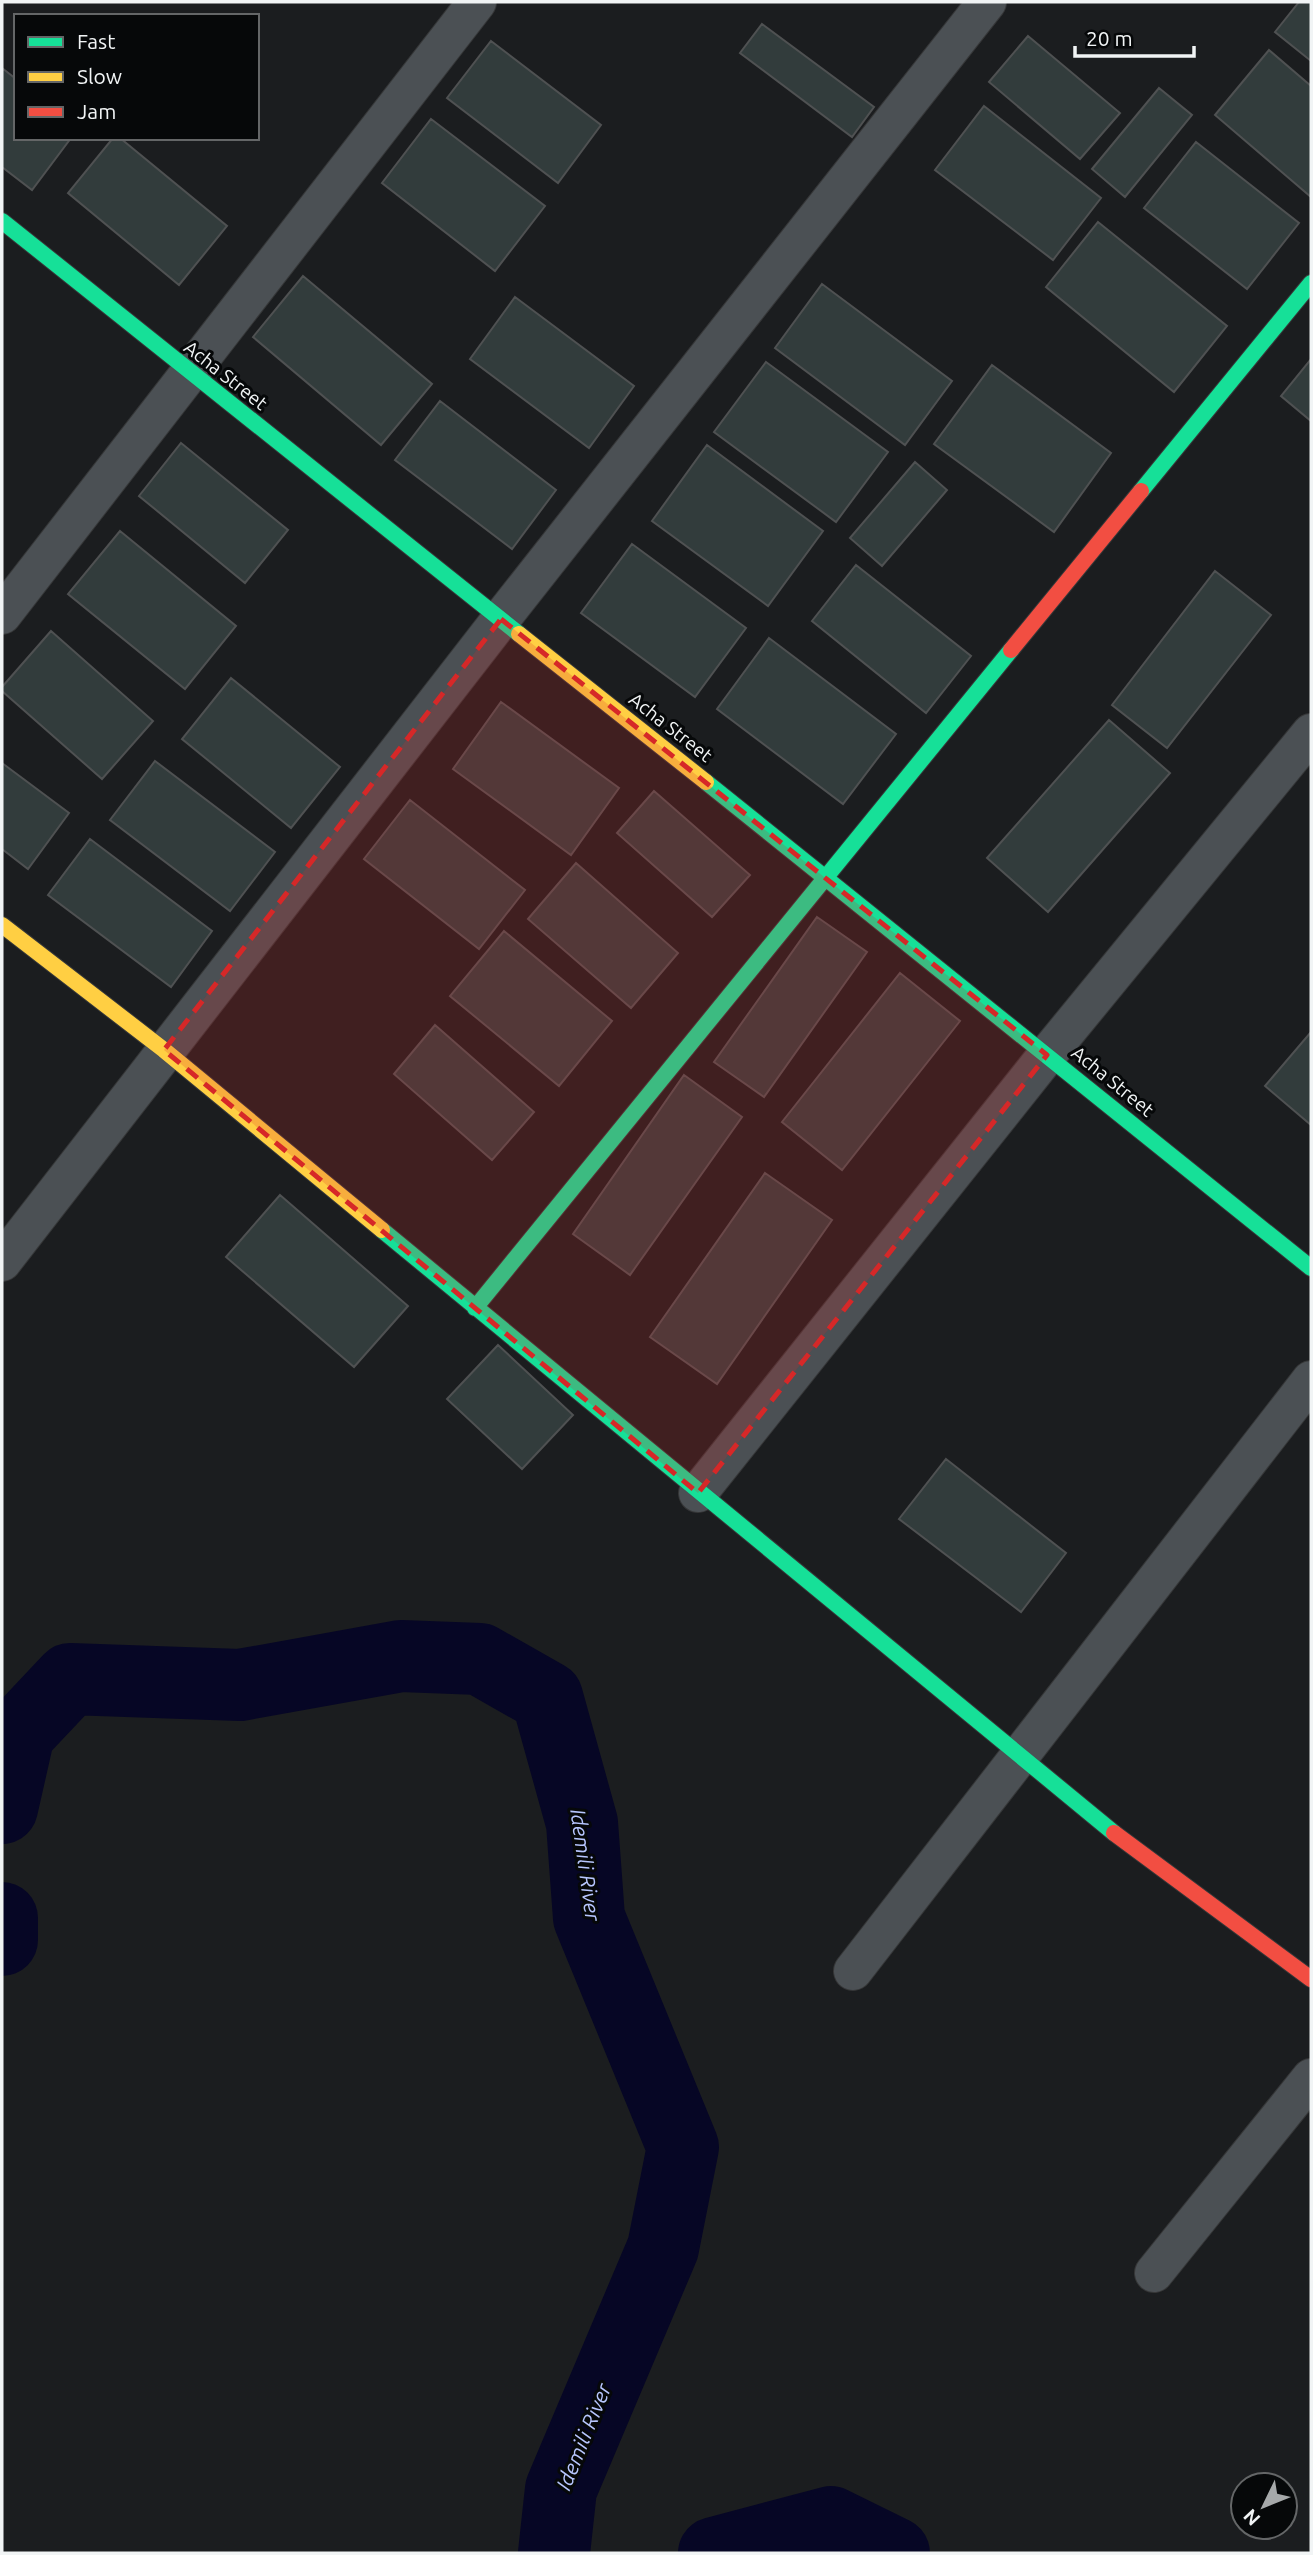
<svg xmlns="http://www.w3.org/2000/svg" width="1313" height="2555" font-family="Ubuntu,sans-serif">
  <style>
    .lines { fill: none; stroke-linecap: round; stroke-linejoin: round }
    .river { stroke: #060625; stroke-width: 72 }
    .building { fill: #323c3c; stroke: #4f5152; stroke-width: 2 }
    .street-casing { stroke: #363738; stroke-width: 40 }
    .fast-casing { stroke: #363738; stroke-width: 18 }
    .slow-casing { stroke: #363738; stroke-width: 18 }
    .jam-casing { stroke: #363738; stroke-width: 18 }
    .street { stroke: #4b5054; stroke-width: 38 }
    .fast { stroke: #16e098; stroke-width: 16 }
    .slow { stroke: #ffcf43; stroke-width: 16 }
    .jam { stroke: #f24e42; stroke-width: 16 }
    .marked { fill: #d62828; fill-opacity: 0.2; stroke: #d62828; stroke-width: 5; stroke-dasharray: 14 9; stroke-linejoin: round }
    .labels { text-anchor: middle; stroke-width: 6; stroke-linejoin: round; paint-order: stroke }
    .street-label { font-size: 19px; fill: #f1f4f5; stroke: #060809 }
    .water-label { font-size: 21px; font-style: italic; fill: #b7c6fe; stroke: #060809 }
  </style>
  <rect width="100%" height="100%" fill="#1b1d1f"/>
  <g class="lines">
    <path class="river" d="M 2,1808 L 19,1733 L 70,1679 L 240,1685 L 401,1656 L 480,1659 L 547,1697 L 582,1823 L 589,1918 L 683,2147 L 663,2248 L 561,2489 L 554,2553
      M 2,1918 L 2,1940
      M 714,2553 L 831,2522 L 894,2553"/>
  </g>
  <path class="building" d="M 1299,2 L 1311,2 L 1311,61 L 1275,32 Z
    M 762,24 L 874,107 L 852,137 L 740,53 Z
    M 1028,36 L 1120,113 L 1080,159 L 989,82 Z
    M 491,41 L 601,125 L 558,183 L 447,98 Z
    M 1269,50 L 1311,86 L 1311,197 L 1215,115 Z
    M 2,68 L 16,79 L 16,138 L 71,138 L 32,190 L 2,167 Z
    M 1159,88 L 1192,115 L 1125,197 L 1092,169 Z
    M 984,106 L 1101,198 L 1053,260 L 935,170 Z
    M 431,119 L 545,206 L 495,271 L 382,183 Z
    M 113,138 L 120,138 L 227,226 L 179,285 L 68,193 Z
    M 1196,142 L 1299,223 L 1247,289 L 1144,208 Z
    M 1098,222 L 1227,326 L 1174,392 L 1046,287 Z
    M 303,276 L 432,384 L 381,445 L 253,337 Z
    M 822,284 L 952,381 L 905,445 L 775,348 Z
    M 515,297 L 634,386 L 589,448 L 470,359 Z
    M 1311,359 L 1311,421 L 1281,396 Z
    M 766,362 L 888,452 L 836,522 L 714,432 Z
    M 992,365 L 1111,453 L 1054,532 L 934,444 Z
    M 440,401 L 556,490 L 512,549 L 395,460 Z
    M 181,443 L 288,530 L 245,583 L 139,496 Z
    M 707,445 L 823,531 L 768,606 L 652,521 Z
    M 915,462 L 947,490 L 882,566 L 850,538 Z
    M 120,531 L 236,626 L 185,689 L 68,594 Z
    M 632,544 L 746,628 L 695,697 L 581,613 Z
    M 856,565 L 971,656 L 926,713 L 812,621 Z
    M 1215,571 L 1271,615 L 1167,748 L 1112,705 Z
    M 51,631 L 153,721 L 102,779 L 2,691 L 2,687 Z
    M 769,638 L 896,734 L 843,804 L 717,709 Z
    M 231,678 L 340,767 L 291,828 L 182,739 Z
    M 501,702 L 619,788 L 571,855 L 453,769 Z
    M 1109,720 L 1170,773 L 1048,912 L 987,858 Z
    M 155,761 L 275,852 L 230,911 L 110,820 Z
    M 2,763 L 69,813 L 28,869 L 2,849 Z
    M 654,791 L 750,875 L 712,917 L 617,833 Z
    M 410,800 L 525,890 L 479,949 L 364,859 Z
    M 90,839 L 212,931 L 171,987 L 48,895 Z
    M 576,863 L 678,953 L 631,1008 L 528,919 Z
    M 817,917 L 867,952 L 764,1097 L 714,1062 Z
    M 504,931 L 612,1021 L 559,1086 L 450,996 Z
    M 900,973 L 960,1021 L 842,1170 L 782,1122 Z
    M 435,1025 L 534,1112 L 492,1160 L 394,1074 Z
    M 1311,1032 L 1311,1125 L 1265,1086 Z
    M 684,1075 L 742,1117 L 630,1275 L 573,1234 Z
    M 765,1173 L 832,1220 L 717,1384 L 650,1337 Z
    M 280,1195 L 408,1306 L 354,1367 L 226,1257 Z
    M 498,1345 L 573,1415 L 522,1469 L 447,1399 Z
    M 946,1459 L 1066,1553 L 1021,1612 L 899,1519 Z"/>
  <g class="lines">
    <g class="street-casing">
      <path id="street" d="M 2,615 L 477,2
        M 2,1262 L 501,619 L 987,2
        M 698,1493 L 1047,1055 L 1311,733
        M 853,1971 L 1311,1380
        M 1154,2273 L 1311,2078"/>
    </g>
    <g class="fast-casing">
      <path id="fast" d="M 2,221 L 519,634
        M 1141,491 L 1311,283
        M 706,782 L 1311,1268
        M 382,1230 L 1114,1833
        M 475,1308 L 1011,650"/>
    </g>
    <g class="slow-casing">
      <path id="slow" d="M 519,634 L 706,782
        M 2,925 L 164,1050 L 382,1230"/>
    </g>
    <g class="jam-casing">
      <path id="jam" d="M 1011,650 L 1141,491
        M 1114,1833 L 1311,1979"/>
    </g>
    <use href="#street" class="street"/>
    <use href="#fast" class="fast"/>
    <use href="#slow" class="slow"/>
    <use href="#jam" class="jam"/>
  </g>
  <path class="marked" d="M 501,619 L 1047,1055 L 698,1493 L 164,1050 Z"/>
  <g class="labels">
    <g class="street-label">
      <text transform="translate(226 375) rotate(38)" y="7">Acha Street</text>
      <text transform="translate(671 727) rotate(38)" y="7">Acha Street</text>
      <text transform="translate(1113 1081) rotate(39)" y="7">Acha Street</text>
    </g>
    <g class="water-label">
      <text transform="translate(585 1865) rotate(82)" y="7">Idemili River</text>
      <text transform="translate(584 2437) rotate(-68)" y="7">Idemili River</text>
    </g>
  </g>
  <rect width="1313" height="2555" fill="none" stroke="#f1f4f5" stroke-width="7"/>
  <rect x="14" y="14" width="245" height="126" fill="#060809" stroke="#646667" stroke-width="2"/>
  <rect x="28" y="37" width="35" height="10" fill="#16e098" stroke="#646667" stroke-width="2"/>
  <text x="77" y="49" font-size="21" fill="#f1f4f5">Fast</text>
  <rect x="28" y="72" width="35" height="10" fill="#ffcf43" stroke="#646667" stroke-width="2"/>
  <text x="77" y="84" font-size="21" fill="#f1f4f5">Slow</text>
  <rect x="28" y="107" width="35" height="10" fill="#f24e42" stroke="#646667" stroke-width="2"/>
  <text x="77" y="119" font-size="21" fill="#f1f4f5">Jam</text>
  <g transform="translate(1264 2506) rotate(227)"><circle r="33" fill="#060809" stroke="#646667" stroke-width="2"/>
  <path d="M0-5L12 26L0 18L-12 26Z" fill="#a6a9aa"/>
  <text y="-10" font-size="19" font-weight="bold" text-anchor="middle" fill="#f1f4f5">N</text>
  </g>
  <path d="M1075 46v10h119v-10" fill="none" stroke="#f1f4f5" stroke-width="3.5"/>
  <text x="1086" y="46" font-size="21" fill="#f1f4f5" stroke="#060809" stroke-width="5" paint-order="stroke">20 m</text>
</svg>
